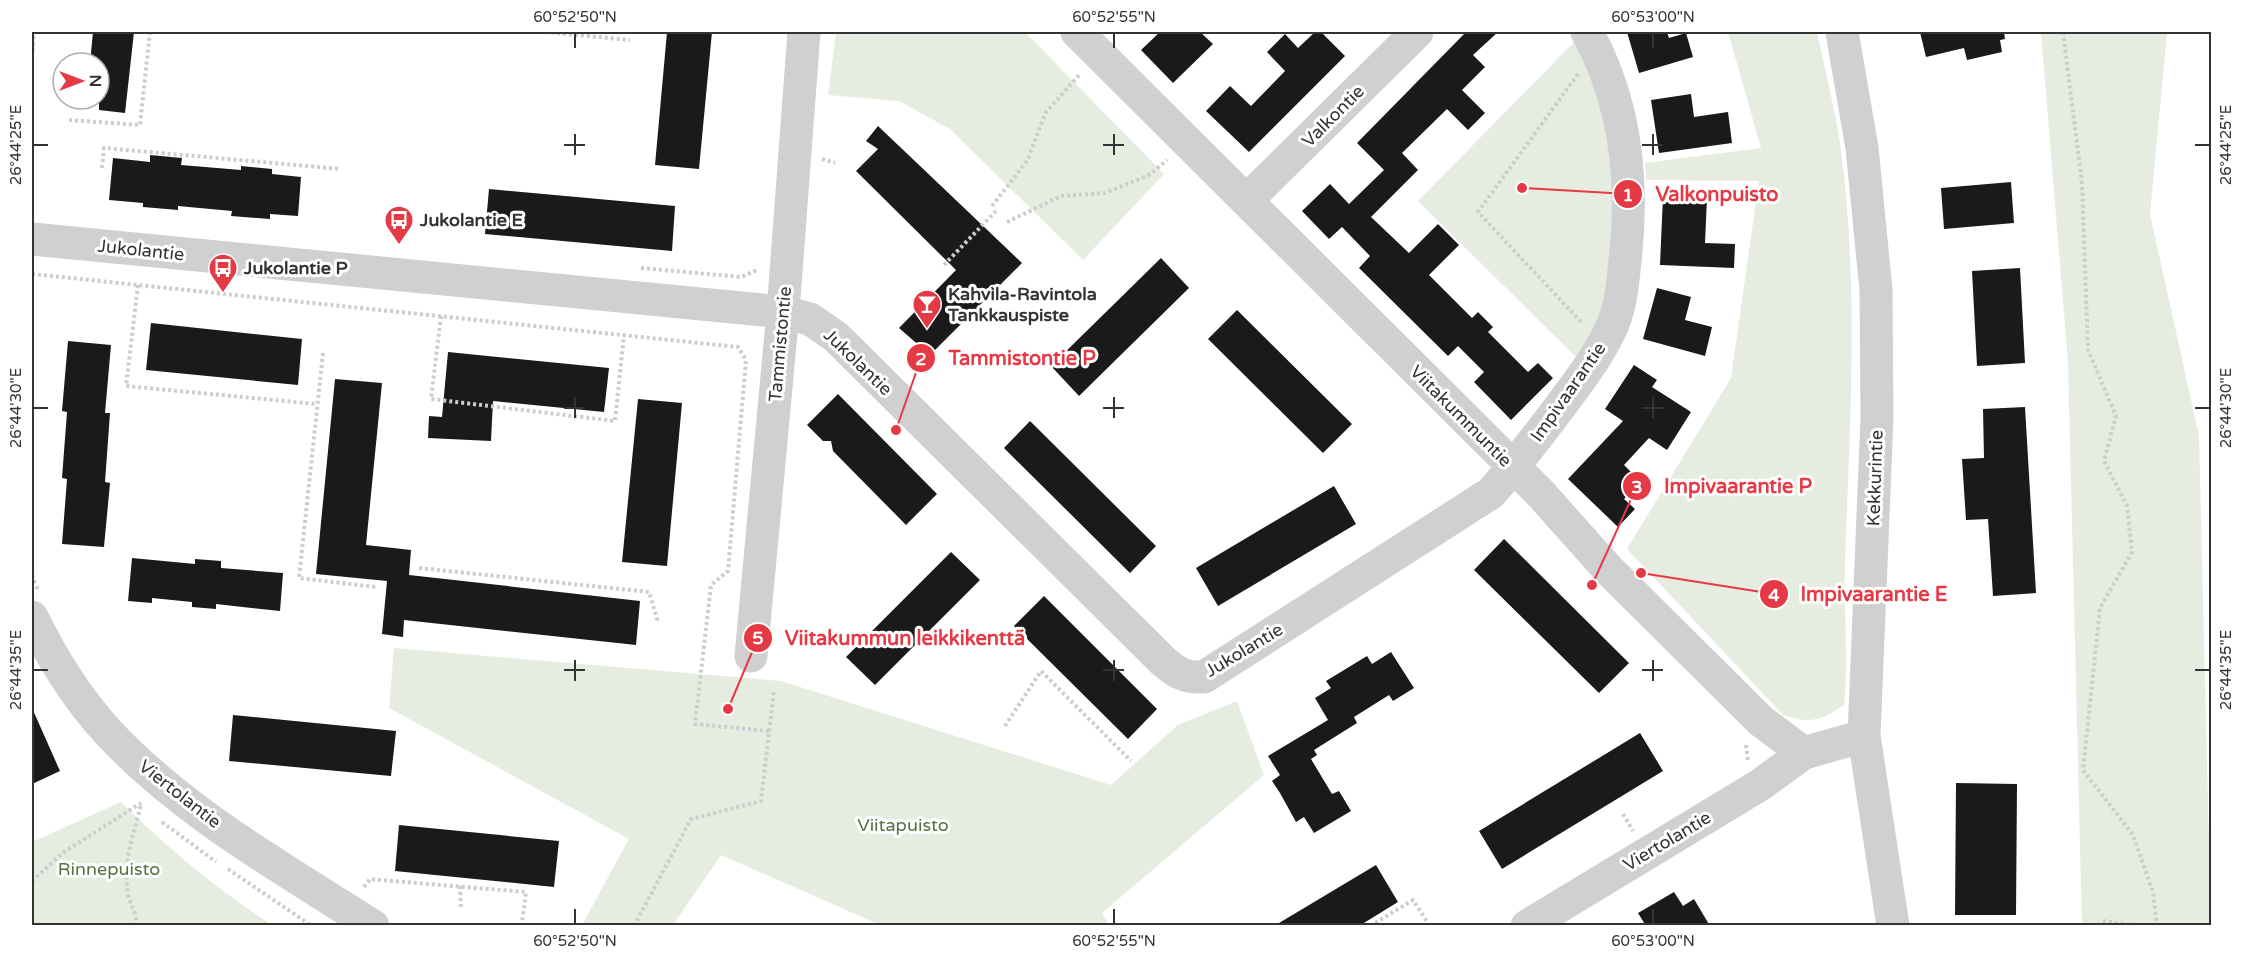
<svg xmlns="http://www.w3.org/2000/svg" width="2243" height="957" font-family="'Varela Round',sans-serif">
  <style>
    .green { fill: #e6ecdf }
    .building { fill: #1a1a1a }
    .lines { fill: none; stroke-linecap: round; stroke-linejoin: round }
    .path { stroke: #cdcdcd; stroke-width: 4; stroke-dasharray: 3 3; stroke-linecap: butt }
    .minor { stroke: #d0d0d0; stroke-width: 33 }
    .ticks { fill: none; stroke: #333; stroke-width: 2 }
    .labels { text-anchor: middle; stroke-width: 6; stroke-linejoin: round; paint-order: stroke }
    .street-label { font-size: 18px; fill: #333; stroke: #fff }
    .poi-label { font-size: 18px; font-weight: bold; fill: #333; stroke: #fff; text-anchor: start }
    .park-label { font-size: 18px; fill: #56703f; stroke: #fff }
    .leader { fill: none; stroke: #e63946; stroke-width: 2 }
    .callout-dot { fill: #e63946; stroke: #fff; stroke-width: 2 }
    .mark-label { font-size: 18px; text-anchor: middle; font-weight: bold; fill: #fff }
    .callout-label { font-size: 20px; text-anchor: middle; font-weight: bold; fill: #e63946; stroke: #fff; stroke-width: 6; stroke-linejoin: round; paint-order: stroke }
    .neatline { fill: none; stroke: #333; stroke-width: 2 }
    .ticks-label { font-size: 15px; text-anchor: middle; fill: #333 }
  </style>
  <rect width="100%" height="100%" fill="#fff"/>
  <path class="green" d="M 836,32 L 1025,32 L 1164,174 L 1083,260 L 950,129 L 899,101 L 828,95 Z
    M 1728,32 L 1817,32 C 1825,71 1836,111 1841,151 C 1859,286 1850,424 1845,559 C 1843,608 1849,657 1844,705 C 1820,721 1811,724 1783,715 L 1627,549 L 1731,378 L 1759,181 L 1646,180 L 1645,163 L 1761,148 Z
    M 2041,32 L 2167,32 L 2150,214 L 2199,436 L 2211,925 L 2082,925 L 2068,362 Z
    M 1575,41 C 1614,107 1621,207 1609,282 C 1605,309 1590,335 1579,360 L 1418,201 Z
    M 394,648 L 781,681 L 1111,785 L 1178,725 L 1237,701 L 1264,775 L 1102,913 L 1109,925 L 880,925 L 721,855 L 673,925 L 582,925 L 629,839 L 389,708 Z
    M 121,802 C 168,848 216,889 272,925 L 32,925 L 32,842 Z"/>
  <path class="building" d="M 93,32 L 134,32 L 125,113 L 99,110 L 99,63 L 90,63 Z
    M 667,32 L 712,32 L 699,169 L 655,165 Z
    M 1160,32 L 1200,32 L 1213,44 L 1173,83 L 1141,50 Z
    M 1315,32 L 1321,32 L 1345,56 L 1249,152 L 1206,111 L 1230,86 L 1251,106 L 1285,71 L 1267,52 L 1285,34 L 1298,48 Z
    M 1466,32 L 1498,32 L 1473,55 L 1485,67 L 1462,90 L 1485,113 L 1468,130 L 1447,109 L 1402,153 L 1418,170 L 1371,217 L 1409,253 L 1438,224 L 1459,245 L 1429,275 L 1472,318 L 1478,312 L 1493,327 L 1488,332 L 1528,372 L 1538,363 L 1553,378 L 1511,420 L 1474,382 L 1484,372 L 1458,346 L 1448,356 L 1359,268 L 1370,256 L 1342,227 L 1329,239 L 1302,211 L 1330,184 L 1349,204 L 1384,170 L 1357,143 Z
    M 1627,32 L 1667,32 L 1669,38 L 1686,33 L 1693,57 L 1639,73 Z
    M 1920,32 L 2004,32 L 2005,39 L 2000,40 L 2002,52 L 1967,60 L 1964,48 L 1926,57 Z
    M 1691,94 L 1694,117 L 1728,112 L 1732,143 L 1659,153 L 1651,100 Z
    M 878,126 L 1022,263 L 930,355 L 899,328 L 956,270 L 856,171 L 878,149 L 866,141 Z
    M 150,155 L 182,158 L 181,165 L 241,170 L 241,166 L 272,169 L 272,174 L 301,177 L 298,216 L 270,214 L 270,219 L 231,216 L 232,211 L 178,206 L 178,210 L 143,207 L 143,203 L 109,200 L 113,158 L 150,162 Z
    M 2011,182 L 2014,223 L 1944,229 L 1941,188 Z
    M 489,189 L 675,206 L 672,251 L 485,234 Z
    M 1663,196 L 1707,198 L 1705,243 L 1735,244 L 1734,268 L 1660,265 Z
    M 1161,258 L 1189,288 L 1079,396 L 1051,366 Z
    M 2020,268 L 2025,363 L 1977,366 L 1972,271 Z
    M 1657,288 L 1691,297 L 1685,320 L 1712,327 L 1705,356 L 1643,339 Z
    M 1237,310 L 1352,424 L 1323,453 L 1208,339 Z
    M 151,323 L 302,339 L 298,385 L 146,370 Z
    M 68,341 L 111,345 L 105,413 L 110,413 L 105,482 L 110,483 L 104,547 L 62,544 L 67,479 L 62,478 L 67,412 L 62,411 Z
    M 448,352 L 609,368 L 604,412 L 493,401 L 491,441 L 428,438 L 429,416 L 442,417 Z
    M 1634,365 L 1657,380 L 1652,387 L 1691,412 L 1667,450 L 1649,438 L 1624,465 L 1641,482 L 1624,499 L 1635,509 L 1618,527 L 1568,479 L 1623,421 L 1605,409 Z
    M 335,379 L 382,383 L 366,545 L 411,550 L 409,575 L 640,601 L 636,645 L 404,620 L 403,637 L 382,634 L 387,581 L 316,574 Z
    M 838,394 L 937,494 L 906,525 L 833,451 L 831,441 L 823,441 L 807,425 Z
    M 638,399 L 682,403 L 667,566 L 622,562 Z
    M 2025,407 L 2036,593 L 1993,596 L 1988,519 L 1966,520 L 1962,459 L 1984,458 L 1983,409 Z
    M 1030,421 L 1156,546 L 1130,573 L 1004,448 Z
    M 1334,486 L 1356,524 L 1218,606 L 1196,568 Z
    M 1504,539 L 1629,663 L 1599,693 L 1474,570 Z
    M 951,552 L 980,580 L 875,685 L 846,657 Z
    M 132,558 L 195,564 L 195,559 L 221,561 L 221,568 L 283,573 L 280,611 L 216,604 L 216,609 L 192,607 L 192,602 L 152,598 L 152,603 L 128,601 Z
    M 1044,596 L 1157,709 L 1128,739 L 1014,626 Z
    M 1391,652 L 1414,688 L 1393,701 L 1389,695 L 1354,717 L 1357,723 L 1314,750 L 1317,755 L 1311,759 L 1332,794 L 1339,791 L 1351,811 L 1314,833 L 1304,817 L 1296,822 L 1280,793 L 1272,781 L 1280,775 L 1268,756 L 1328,720 L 1315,698 L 1331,688 L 1326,681 L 1367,656 L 1372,664 Z
    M 32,708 L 60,771 L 32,784 Z
    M 233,715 L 396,731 L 391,776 L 229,761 Z
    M 1640,733 L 1663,771 L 1502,869 L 1479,831 Z
    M 1956,783 L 2017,784 L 2016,915 L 1955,915 Z
    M 399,825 L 559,841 L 554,887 L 395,871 Z
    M 1376,865 L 1398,902 L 1359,926 L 1274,926 Z
    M 1674,892 L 1683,906 L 1694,899 L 1710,926 L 1646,926 L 1638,913 Z"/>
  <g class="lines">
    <path class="path" d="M 545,32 L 630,40
      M 2063,32 L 2082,183 L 2088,350 L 2116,416 L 2104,461 L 2127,506 L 2132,552 L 2100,608 L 2083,770 L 2133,835 L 2153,892 L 2157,926
      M 32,57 L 34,32
      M 1578,74 L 1478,212 L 1582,323
      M 69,120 L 140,125 L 150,32
      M 822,159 L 835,163
      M 102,168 L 104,148 L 341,169
      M 992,206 L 1027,161 L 1046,112 L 1081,73
      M 1007,222 L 1061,196 L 1105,193 L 1149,175 L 1167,160
      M 944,265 L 996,211
      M 641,268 L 741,277 L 757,270
      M 32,274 L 738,347 L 746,360 L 728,571 L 711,585 L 695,724 L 769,731
      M 138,285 L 126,386 L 316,404
      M 441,316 L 431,399 L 615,421 L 624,335
      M 323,353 L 299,578 L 376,587
      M 419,568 L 649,592 L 658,622
      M 32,575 L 38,590
      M 1005,726 L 1041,671 L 1131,761
      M 1746,745 L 1748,761
      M 1623,814 L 1633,831
      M 162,822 L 216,862
      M 228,869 L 312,926
      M 32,881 L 64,852 L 141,803
      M 460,886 L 461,908
      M 364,887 L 370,879 L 526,892 L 522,923
      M 2103,921 L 2138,926
      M 136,926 C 138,913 130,906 128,894 C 122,863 134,834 141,804
      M 634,926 L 691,819 L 761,801 L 774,690
      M 1370,926 L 1413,900 L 1430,926"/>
    <path class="minor" d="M 1077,32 L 1541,494 L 1607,568 L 1761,721 L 1804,753
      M 1842,32 L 1862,148 L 1876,290 L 1877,418 L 1864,736 L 1893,926
      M 1247,200 L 1417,32
      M 32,239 L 783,312 L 810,319 L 836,337 L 1163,661 C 1177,673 1185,678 1204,677 L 1491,493 C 1516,465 1539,434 1562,404 C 1581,378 1600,354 1613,324 C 1621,305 1623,281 1625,261 C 1634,182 1626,102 1587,32
      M 32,617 C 52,658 76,697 107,731 C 182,812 281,867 373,926
      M 751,656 L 783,312 L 804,32
      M 1527,926 L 1760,785 L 1804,753 L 1864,736"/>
  </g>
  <path class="ticks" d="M 575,33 L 575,48M 1114,33 L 1114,48M 1653,33 L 1653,48M 575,134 L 575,155M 1114,134 L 1114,155M 1653,134 L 1653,155M 33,145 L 48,145M 564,145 L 585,145M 1103,145 L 1124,145M 1642,145 L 1663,145M 2195,145 L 2210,145M 575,397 L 575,418M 1114,397 L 1114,418M 1653,397 L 1653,418M 33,408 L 48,408M 564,408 L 585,408M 1103,408 L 1124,408M 1642,408 L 1663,408M 2195,408 L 2210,408M 575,660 L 575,681M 1114,660 L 1114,681M 1653,660 L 1653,681M 33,670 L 48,670M 564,670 L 585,670M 1103,670 L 1124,670M 1642,670 L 1663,670M 2195,670 L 2210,670M 575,909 L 575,924M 1114,909 L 1114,924M 1653,909 L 1653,924"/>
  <defs>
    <g id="bus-pin" transform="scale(1.5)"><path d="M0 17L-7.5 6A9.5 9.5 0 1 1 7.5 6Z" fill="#e63946" stroke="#fff"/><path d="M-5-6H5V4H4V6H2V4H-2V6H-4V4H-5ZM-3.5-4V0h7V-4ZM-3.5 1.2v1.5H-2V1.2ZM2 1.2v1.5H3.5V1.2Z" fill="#fff"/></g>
    <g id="bar-pin" transform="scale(1.5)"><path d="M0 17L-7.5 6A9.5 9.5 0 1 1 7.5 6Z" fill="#e63946" stroke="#fff"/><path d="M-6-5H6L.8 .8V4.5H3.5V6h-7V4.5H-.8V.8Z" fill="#fff"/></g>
  </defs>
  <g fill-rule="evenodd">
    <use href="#bus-pin" x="399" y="220"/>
    <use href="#bus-pin" x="223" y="268"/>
    <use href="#bar-pin" x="927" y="304"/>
  </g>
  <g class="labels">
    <g class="street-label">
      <text transform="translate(1333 116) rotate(-45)" y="6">Valkontie</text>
      <text transform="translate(141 250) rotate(6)" y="6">Jukolantie</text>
      <text transform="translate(780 344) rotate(-85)" y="6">Tammistontie</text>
      <text transform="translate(858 362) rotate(44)" y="6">Jukolantie</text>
      <text transform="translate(1568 392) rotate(-55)" y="6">Impivaarantie</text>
      <text transform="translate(1461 416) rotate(45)" y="6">Viitakummuntie</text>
      <text transform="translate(1875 478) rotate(-88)" y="6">Kekkurintie</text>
      <text transform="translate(1244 650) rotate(-31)" y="6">Jukolantie</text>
      <text transform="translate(180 794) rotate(38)" y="6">Viertolantie</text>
      <text transform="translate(1667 841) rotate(-31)" y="6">Viertolantie</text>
    </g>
    <g class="poi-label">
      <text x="420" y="226">Jukolantie E</text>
      <text x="244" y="274">Jukolantie P</text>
      <text x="948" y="300">Kahvila-Ravintola<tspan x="948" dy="21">Tankkauspiste</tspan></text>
    </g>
    <g class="park-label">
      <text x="903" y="831">Viitapuisto</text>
      <text x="109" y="875">Rinnepuisto</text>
    </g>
  </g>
  <path class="leader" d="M1522 188L1628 194M896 430L921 358M1592 585L1637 486M1641 573L1774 594M728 709L758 638"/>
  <g class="callout-dot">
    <circle cx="1522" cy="188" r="6"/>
    <circle cx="896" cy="430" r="6"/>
    <circle cx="1592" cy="585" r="6"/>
    <circle cx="1641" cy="573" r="6"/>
    <circle cx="728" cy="709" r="6"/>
    <circle cx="1628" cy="194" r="15"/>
    <circle cx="921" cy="358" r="15"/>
    <circle cx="1637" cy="486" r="15"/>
    <circle cx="1774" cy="594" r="15"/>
    <circle cx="758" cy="638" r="15"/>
  </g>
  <g class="mark-label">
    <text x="1628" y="201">1</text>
    <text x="921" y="365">2</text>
    <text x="1637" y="493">3</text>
    <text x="1774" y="601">4</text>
    <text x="758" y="644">5</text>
  </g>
  <g class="callout-label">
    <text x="1717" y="201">Valkonpuisto</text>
    <text x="1022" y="365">Tammistontie P</text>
    <text x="1738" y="493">Impivaarantie P</text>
    <text x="1874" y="601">Impivaarantie E</text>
    <text x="905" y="645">Viitakummun leikkikenttä</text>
  </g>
  <rect width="2243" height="957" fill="none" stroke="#ffffff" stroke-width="66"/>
  <g transform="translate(81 81) rotate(90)"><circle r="28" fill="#ffffff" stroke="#adadad" stroke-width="1.5"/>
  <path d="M0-4.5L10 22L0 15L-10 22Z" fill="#e63946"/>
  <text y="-9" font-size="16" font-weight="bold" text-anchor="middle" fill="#333333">N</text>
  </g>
  <rect x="33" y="33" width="2177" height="891" class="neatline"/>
  <g class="ticks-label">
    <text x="575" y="22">60°52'50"N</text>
    <text x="1114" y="22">60°52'55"N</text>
    <text x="1653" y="22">60°53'00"N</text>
    <text transform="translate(2226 145) rotate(-90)" y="5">26°44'25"E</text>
    <text transform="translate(16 145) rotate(-90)" y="5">26°44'25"E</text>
    <text transform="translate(2226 408) rotate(-90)" y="5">26°44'30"E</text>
    <text transform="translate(16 408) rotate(-90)" y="5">26°44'30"E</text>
    <text transform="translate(2226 670) rotate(-90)" y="5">26°44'35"E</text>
    <text transform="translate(16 670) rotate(-90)" y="5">26°44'35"E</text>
    <text x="575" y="946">60°52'50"N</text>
    <text x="1114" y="946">60°52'55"N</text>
    <text x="1653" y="946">60°53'00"N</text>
  </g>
</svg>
